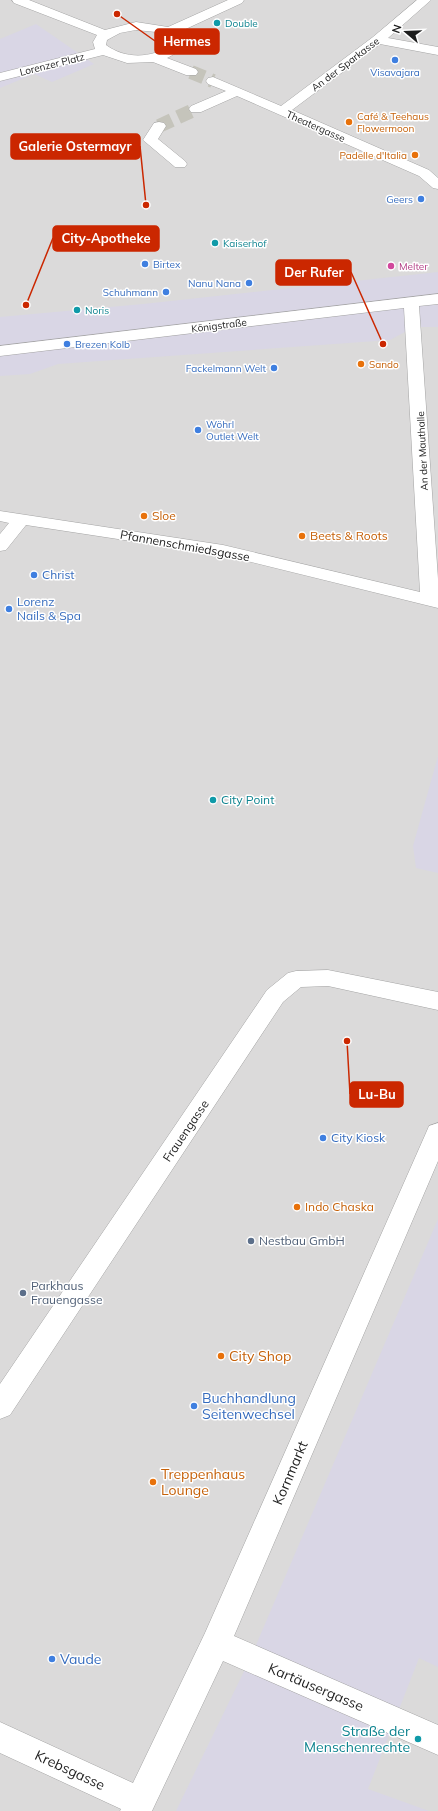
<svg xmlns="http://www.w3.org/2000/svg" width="438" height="1811" font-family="Mulish,sans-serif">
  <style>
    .residential { fill: #dbdada }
    .plaza { fill: #d9d6e5 }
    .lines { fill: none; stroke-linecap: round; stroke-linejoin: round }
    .street-tunnel { stroke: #c5c4bb; stroke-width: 14; stroke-dasharray: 14 7; stroke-linecap: butt }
    .street-casing { stroke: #a4a4a4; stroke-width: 1 }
    .street { fill: #fff; fill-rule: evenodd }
    .culture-dot { fill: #0f9aa8; stroke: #fff; stroke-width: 1.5 }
    .shop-dot { fill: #3f7fe0; stroke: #fff; stroke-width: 1.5 }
    .food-dot { fill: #e8710a; stroke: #fff; stroke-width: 1.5 }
    .hotel-dot { fill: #d1479c; stroke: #fff; stroke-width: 1.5 }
    .service-dot { fill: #5c6f8a; stroke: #fff; stroke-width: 1.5 }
    .labels { text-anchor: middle; stroke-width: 3; stroke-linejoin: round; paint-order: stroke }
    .far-culture-label { font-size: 10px; fill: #0d838f; stroke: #fff; text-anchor: start }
    .far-street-label { font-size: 10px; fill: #1d1d1d; stroke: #fff }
    .far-shop-label { font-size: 10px; fill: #366cbe; stroke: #fff; text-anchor: end }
    .far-food-label { font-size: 10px; fill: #c56008; stroke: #fff; text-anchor: start }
    .far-hotel-label { font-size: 10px; fill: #b23c85; stroke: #fff; text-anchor: start }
    .food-label { font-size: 12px; fill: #c56008; stroke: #fff; text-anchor: start }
    .street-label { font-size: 12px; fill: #1d1d1d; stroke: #fff }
    .shop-label { font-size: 12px; fill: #366cbe; stroke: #fff; text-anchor: start }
    .culture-label { font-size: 12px; fill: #0d838f; stroke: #fff; text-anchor: start }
    .service-label { font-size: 12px; fill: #4e5e75; stroke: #fff; text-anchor: start }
    .near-food-label { font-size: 14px; fill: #c56008; stroke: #fff; text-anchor: start }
    .near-shop-label { font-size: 14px; fill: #366cbe; stroke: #fff; text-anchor: start }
    .near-street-label { font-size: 14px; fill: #1d1d1d; stroke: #fff }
    .near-culture-label { font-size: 14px; fill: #0d838f; stroke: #fff; text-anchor: end }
    .leader { fill: none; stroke: #cb2700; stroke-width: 1.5 }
    .callout-dot { fill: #cb2700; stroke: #fff; stroke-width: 1.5 }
    .callout { fill: #cb2700; stroke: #cb2700; stroke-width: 1.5 }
    .callout-label { font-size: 13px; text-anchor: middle; font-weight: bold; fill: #fff }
  </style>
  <rect width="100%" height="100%" fill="#efeee2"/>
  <path class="residential" d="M 0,0 L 438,0 L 438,1811 L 0,1811 Z"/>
  <path class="plaza" d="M 36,24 L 94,64 L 52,82 L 34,74 L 0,88 L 0,39 Z
    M 438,272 L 438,327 L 414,327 L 390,340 L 58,364 L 30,374 L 0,376 L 0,317 L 143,304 Z
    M 438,756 L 438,873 L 416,868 L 413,846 Z
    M 438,1219 L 438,1667 L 419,1658 L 368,1789 L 429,1811 L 176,1811 L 250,1659 Z"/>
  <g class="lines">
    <path class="street-tunnel" d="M 191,72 L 213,81
      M 159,126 L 196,109"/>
    <g class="street-casing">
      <path id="street" d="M 12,0 L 29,0 L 105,30 L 136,22 L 168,27 L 228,0 L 244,0 L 242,3 L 177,33 L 183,41 C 182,50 175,54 167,58 L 196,69 L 198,72 L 196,75 L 186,75 L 153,62 L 127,63 L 103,55 L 0,81 L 0,73 L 95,49 L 93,42 L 97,35 L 14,3 ZM 136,30 L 156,32 L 169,39 L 170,45 C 151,59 125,59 106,45 L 107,40 L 120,33 Z
        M 417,0 L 431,0 L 388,38 L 438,47 L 438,55 L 380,44 L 292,110 L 429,170 L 438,178 L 438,189 L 433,188 L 419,176 L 237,96 L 201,112 L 191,112 L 189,109 L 191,106 L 226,91 L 208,84 L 206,81 L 208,78 L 213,77 L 281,106 L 373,37 Z
        M 159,122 L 164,123 L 166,126 L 158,139 L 185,161 L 187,164 L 185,167 L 175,167 L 143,140 L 154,123 Z
        M 438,294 L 438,304 L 419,306 L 438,579 L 438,608 L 223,555 L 26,525 L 6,550 L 0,551 L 0,534 L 9,523 L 0,521 L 0,511 L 223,545 L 420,592 L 404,308 L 0,356 L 0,346 Z
        M 328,970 L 438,992 L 438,1010 L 328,986 L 301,987 L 283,1002 L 10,1415 L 0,1419 L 0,1384 L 267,990 L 288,973 L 296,971 Z
        M 438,1123 L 438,1161 L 234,1636 L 438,1725 L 438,1755 L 223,1661 L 152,1811 L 120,1811 L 121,1809 L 0,1753 L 0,1722 L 133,1783 L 205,1633 L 426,1133 L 429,1126 Z"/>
    </g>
    <use href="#street" class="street"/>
  </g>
  <g class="culture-dot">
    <circle cx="217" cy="23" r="4"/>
    <circle cx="215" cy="243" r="4"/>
    <circle cx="77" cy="310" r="4"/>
    <circle cx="213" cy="800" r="4"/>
    <circle cx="418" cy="1739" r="4"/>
  </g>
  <g class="shop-dot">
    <circle cx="395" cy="60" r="4"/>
    <circle cx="421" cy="199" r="4"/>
    <circle cx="145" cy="264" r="4"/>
    <circle cx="249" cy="283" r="4"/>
    <circle cx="166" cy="292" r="4"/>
    <circle cx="67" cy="344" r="4"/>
    <circle cx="274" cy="368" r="4"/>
    <circle cx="198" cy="430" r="4"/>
    <circle cx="34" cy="575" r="4"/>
    <circle cx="9" cy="609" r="4"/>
    <circle cx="323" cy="1138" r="4"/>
    <circle cx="194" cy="1406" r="4"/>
    <circle cx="52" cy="1659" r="4"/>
  </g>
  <g class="food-dot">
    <circle cx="349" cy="122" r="4"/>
    <circle cx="415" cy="155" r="4"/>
    <circle cx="361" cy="364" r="4"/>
    <circle cx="144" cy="516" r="4"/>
    <circle cx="302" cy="536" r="4"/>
    <circle cx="297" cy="1207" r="4"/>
    <circle cx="221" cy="1356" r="4"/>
    <circle cx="153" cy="1482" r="4"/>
  </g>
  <circle class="hotel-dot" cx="391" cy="266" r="4"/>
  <g class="service-dot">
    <circle cx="251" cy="1241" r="4"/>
    <circle cx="23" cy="1293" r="4"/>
  </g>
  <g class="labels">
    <g class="far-culture-label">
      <text x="225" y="27">Double</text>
      <text x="223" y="247">Kaiserhof</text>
      <text x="85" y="314">Noris</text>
    </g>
    <g class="far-street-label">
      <text transform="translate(52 64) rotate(-14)" y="4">Lorenzer Platz</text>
      <text transform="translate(345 64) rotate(-37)" y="4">An der Sparkasse</text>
      <text transform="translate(316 126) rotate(24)" y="4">Theatergasse</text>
      <text transform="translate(219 325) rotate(-7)" y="4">Königstraße</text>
      <text transform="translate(422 451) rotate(-93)" y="4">An der Mauthalle</text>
    </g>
    <g class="far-shop-label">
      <text x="395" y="76" text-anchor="middle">Visavajara</text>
      <text x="413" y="203">Geers</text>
      <text x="153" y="268" text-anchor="start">Birtex</text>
      <text x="241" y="287">Nanu Nana</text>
      <text x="158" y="296">Schuhmann</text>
      <text x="75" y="348" text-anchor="start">Brezen Kolb</text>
      <text x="266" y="372">Fackelmann Welt</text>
      <text x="206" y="428" text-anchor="start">Wöhrl<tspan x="206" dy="12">Outlet Welt</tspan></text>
    </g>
    <g class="far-food-label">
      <text x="357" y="120">Café &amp; Teehaus<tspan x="357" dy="12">Flowermoon</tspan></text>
      <text x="407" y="159" text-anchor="end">Padelle d'Italia</text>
      <text x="369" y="368">Sando</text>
    </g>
    <g class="far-hotel-label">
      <text x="399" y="270">Melter</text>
    </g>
    <g class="food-label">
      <text x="152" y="520">Sloe</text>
      <text x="310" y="540">Beets &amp; Roots</text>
      <text x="305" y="1211">Indo Chaska</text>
    </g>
    <g class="street-label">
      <text transform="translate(185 546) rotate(10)" y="4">Pfannenschmiedsgasse</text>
      <text transform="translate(186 1131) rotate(-56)" y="4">Frauengasse</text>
    </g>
    <g class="shop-label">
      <text x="42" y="579">Christ</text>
      <text x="17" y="606">Lorenz<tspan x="17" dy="14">Nails &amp; Spa</tspan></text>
      <text x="331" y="1142">City Kiosk</text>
    </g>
    <g class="culture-label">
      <text x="221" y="804">City Point</text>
    </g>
    <g class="service-label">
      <text x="259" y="1245">Nestbau GmbH</text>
      <text x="31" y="1290">Parkhaus<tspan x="31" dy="14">Frauengasse</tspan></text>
    </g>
    <g class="near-food-label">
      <text x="229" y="1361">City Shop</text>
      <text x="161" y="1479">Treppenhaus<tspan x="161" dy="16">Lounge</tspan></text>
    </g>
    <g class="near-shop-label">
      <text x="202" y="1403">Buchhandlung<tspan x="202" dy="16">Seitenwechsel</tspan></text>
      <text x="60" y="1664">Vaude</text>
    </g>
    <g class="near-street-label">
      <text transform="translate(290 1473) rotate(-67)" y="5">Kornmarkt</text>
      <text transform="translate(316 1687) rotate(23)" y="5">Kartäusergasse</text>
      <text transform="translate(70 1770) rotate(25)" y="5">Krebsgasse</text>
    </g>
    <g class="near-culture-label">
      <text x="410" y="1736">Straße der<tspan x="410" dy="16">Menschenrechte</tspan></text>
    </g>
  </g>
  <path class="leader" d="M117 14L155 41M146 205L140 146M26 305L53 238M383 344L351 272M347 1041L350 1094"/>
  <g class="callout-dot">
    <circle cx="117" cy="14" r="4"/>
    <circle cx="146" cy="205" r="4"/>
    <circle cx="26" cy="305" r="4"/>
    <circle cx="383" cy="344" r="4"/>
    <circle cx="347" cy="1041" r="4"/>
  </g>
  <g class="callout">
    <rect x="155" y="29" width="64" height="25" rx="4"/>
    <rect x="11" y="134" width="129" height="25" rx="4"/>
    <rect x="53" y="226" width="106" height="25" rx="4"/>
    <rect x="276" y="260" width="75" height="25" rx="4"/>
    <rect x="350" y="1082" width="53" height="25" rx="4"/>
  </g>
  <g class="callout-label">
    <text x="187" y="46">Hermes</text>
    <text x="75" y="151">Galerie Ostermayr</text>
    <text x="106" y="243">City-Apotheke</text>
    <text x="314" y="277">Der Rufer</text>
    <text x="377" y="1099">Lu-Bu</text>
  </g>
  <g transform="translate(406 32) rotate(289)" stroke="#ffffff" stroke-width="3" paint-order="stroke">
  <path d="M0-3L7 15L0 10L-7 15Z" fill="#1d1d1d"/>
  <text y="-6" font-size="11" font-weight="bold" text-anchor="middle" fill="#1d1d1d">N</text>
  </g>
</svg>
